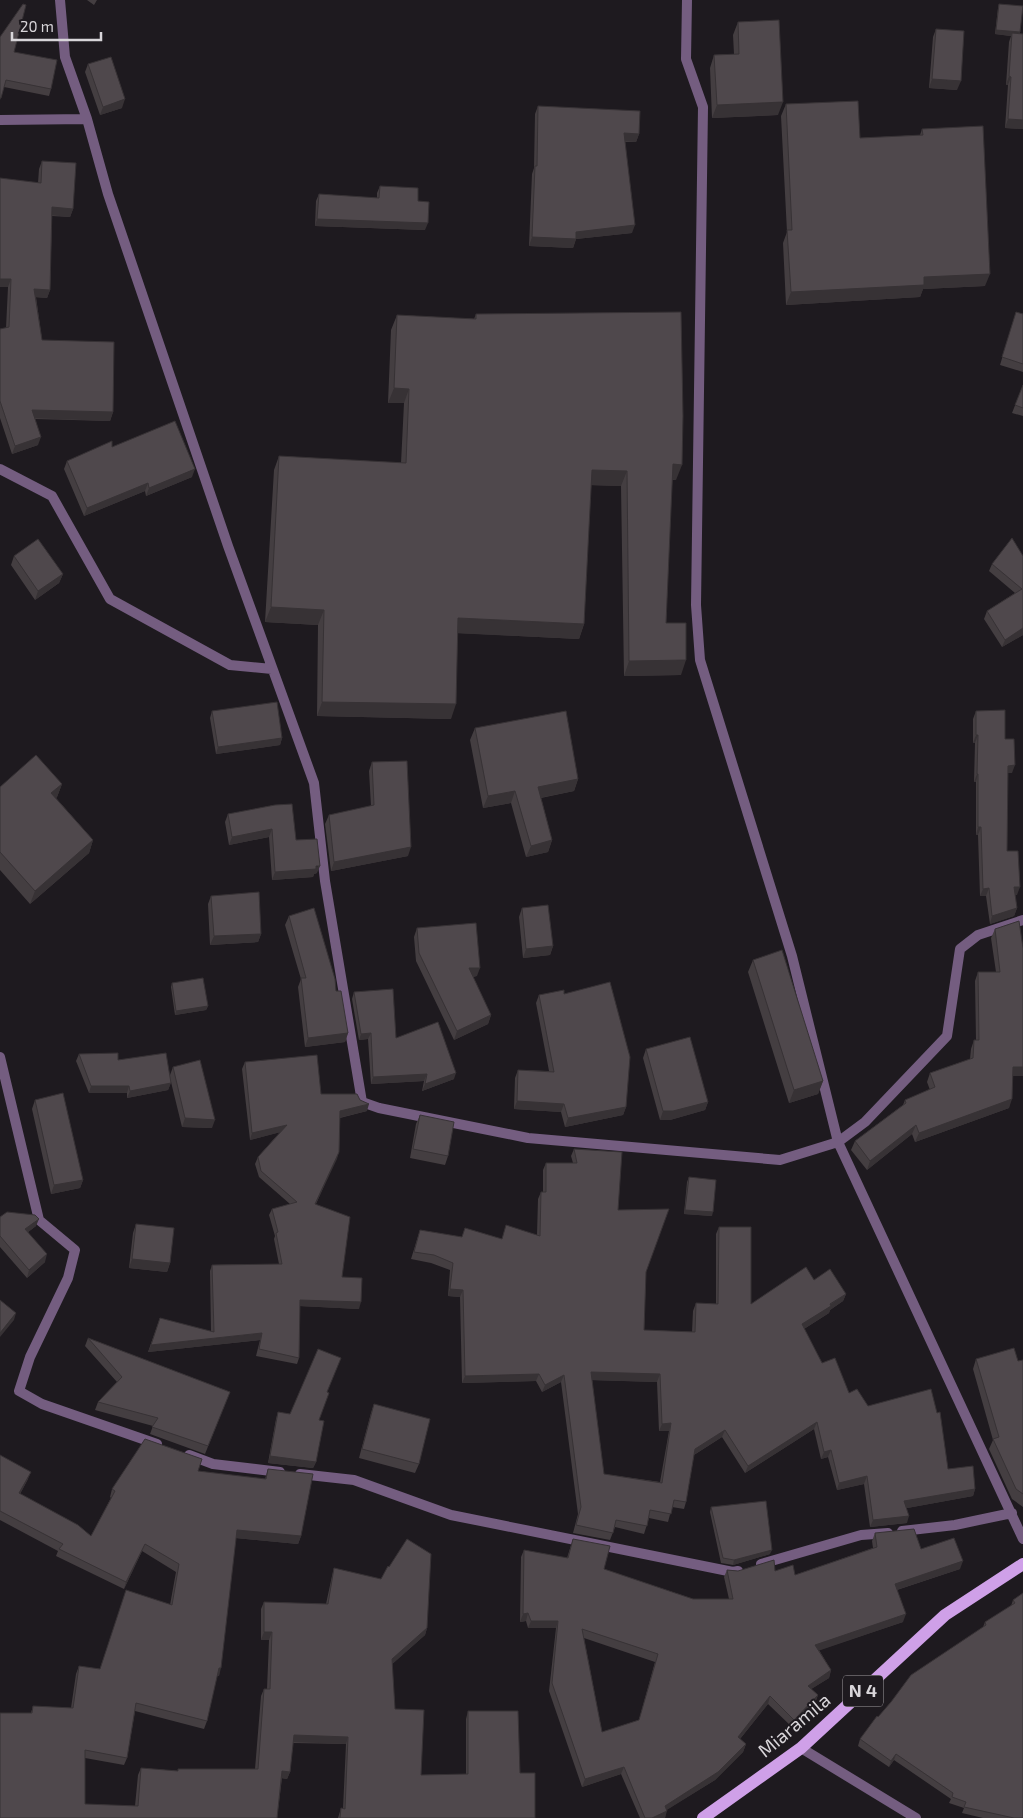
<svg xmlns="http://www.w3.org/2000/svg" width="1023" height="1818" font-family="'Exo 2',sans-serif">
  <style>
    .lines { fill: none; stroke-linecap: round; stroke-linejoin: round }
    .street { stroke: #745d80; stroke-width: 10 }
    .primary { stroke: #cfa0e8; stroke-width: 12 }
    .wall { fill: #443e41; fill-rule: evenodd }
    .shaded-wall { fill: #373235 }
    .building { fill: #4f484c; stroke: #373235; fill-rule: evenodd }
    .labels { text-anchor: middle; stroke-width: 4; stroke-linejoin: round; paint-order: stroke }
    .shield { fill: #1e1a1f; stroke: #a09da1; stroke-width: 1 }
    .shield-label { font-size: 18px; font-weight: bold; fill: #d8d5d9 }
    .street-label { font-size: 19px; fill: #d8d5d9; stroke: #1e1a1f }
  </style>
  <rect width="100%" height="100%" fill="#1e1a1f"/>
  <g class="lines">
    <path class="street" d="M 60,0 L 65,57 L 87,119 L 108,194 L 228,546 L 314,783 L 325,881 L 362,1102 L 379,1108 L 528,1138 L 780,1160 L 838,1142 L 865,1122 L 947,1036 L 960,949 L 978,935 L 1023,920
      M 687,0 L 686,59 L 703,107 L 696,605 L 700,660 L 792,956 L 838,1142 L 1023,1539
      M 0,120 L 87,119
      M 0,469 L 52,496 L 110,599 L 230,665 L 272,669
      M 0,1057 L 39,1220 L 75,1250 L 68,1278 L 30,1357 L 19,1391 L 42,1404 L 157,1444
      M 189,1455 L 213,1464 L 280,1472
      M 300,1474 L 354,1480 L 451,1515 L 733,1572 L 738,1571
      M 902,1531 L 955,1525 L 1012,1513
      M 761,1564 L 861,1535 L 888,1533
      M 801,1748 L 916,1818"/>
    <path class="primary" d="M 703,1818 L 801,1748 L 945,1615 L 1023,1564"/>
  </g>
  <path class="wall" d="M 87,0 L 97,0 L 94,5 Z
    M 999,4 L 1020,32 L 1023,129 L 1005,128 L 1008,85 L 1006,85 L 1009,42 L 1011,36 L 995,34 L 998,8 Z
    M 738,22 L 778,115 L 712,118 L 710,68 L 714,55 L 734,54 L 733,35 Z
    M 936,29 L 957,90 L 929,88 L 933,37 Z
    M 0,37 L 14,52 L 51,89 L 49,96 L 4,87 L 0,100 Z
    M 88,64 L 122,108 L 100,115 L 85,72 Z
    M 786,104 L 860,138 L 920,135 L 922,129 L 985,286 L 923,289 L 920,297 L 786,305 L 783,243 L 787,232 L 781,116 Z
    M 538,106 L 639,134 L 636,142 L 625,142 L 632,233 L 576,239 L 573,248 L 529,246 L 532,174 L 534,168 L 535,114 Z
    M 42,161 L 73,209 L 70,217 L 52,216 L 50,290 L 47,298 L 36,297 L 42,340 L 113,412 L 110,421 L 35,419 L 38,445 L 12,454 L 0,418 L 0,329 L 6,328 L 8,287 L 0,287 L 0,178 L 38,183 L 39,169 Z
    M 380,186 L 418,201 L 425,230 L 315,226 L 316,201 L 319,194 L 377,198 L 377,193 Z
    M 1016,312 L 1023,314 L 1023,372 L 1000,365 Z
    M 476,314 L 676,480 L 672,480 L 666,623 L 681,675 L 624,676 L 621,486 L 591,485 L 584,624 L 579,639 L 458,633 L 451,719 L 317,716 L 318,625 L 265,622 L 274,470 L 279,456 L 401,463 L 404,403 L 388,403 L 391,330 L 397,315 L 474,319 Z
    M 1023,385 L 1023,416 L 1012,413 Z
    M 112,447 L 192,477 L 146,496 L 145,491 L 84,516 L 64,469 L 67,461 Z
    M 14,556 L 63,574 L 59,583 L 35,600 L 11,565 Z
    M 1023,556 L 1023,635 L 1002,647 L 984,619 L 987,611 L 1015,593 L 989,571 L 992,564 Z
    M 212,711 L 282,738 L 280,745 L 216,754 L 210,718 Z
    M 976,711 L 1005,739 L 1012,773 L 1007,773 L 1007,851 L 1017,895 L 1015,895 L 1017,908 L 1014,916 L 990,924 L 986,896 L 980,896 L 978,835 L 976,835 L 976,782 L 974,782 L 975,743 L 973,743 L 973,719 Z
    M 475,728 L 578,779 L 574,791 L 541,798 L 552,840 L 548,852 L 526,857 L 511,803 L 483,808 L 470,740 Z
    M 372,762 L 408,856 L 331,871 L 325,824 L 329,815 L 371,806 L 369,771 Z
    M 62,784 L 57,797 L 56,798 L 93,840 L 89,853 L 30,904 L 0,870 L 0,787 Z
    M 275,805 L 317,873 L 314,874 L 313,877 L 272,880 L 269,837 L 229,845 L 225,822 L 228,814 Z
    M 211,896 L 261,934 L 258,942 L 210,945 L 208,904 Z
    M 522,908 L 553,946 L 550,955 L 523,958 L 519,917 Z
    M 289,916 L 348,1033 L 345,1042 L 305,1047 L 298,987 L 301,979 L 285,925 Z
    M 417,928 L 477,976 L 473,977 L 491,1015 L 488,1024 L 454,1040 L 416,961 L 414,937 Z
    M 995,929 L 1023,1076 L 1013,1076 L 1009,1108 L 915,1142 L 912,1134 L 867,1170 L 851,1150 L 855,1141 L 903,1105 L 905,1100 L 930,1090 L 927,1082 L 930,1073 L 970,1059 L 971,1049 L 974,1040 L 976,1040 L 975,981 L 978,972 L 996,972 L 991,938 Z
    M 753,960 L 823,1081 L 818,1094 L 789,1103 L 748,972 Z
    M 172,983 L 208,1006 L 206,1010 L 175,1015 L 171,987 Z
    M 354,992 L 396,1038 L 454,1079 L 422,1091 L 424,1081 L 371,1084 L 368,1039 L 359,1040 L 352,999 Z
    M 564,994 L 626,1107 L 623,1115 L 565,1127 L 561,1112 L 514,1109 L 515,1078 L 518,1070 L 549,1071 L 536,1003 L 539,995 Z
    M 646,1049 L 708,1102 L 705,1110 L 670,1120 L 660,1120 L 643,1058 Z
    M 79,1054 L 118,1060 L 170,1075 L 173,1067 L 212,1128 L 182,1127 L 171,1082 L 168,1090 L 127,1098 L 127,1093 L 89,1093 L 76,1061 Z
    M 245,1062 L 321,1094 L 360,1100 L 367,1111 L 340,1118 L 339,1152 L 316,1204 L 342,1277 L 359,1309 L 300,1306 L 299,1358 L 297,1364 L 256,1356 L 260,1340 L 148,1352 L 160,1318 L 211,1332 L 210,1271 L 212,1265 L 279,1264 L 274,1239 L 275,1236 L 269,1215 L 272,1209 L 290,1204 L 259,1177 L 255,1164 L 258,1157 L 280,1132 L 250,1140 L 242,1069 Z
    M 35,1100 L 83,1180 L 80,1188 L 51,1194 L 32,1109 Z
    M 420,1115 L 448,1156 L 445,1165 L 410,1158 L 416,1124 Z
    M 574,1149 L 618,1210 L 646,1272 L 644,1330 L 692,1332 L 693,1311 L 696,1303 L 716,1304 L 716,1234 L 719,1227 L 751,1304 L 814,1280 L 846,1294 L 843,1301 L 830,1310 L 829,1313 L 804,1329 L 822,1363 L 849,1393 L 868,1406 L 948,1469 L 975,1489 L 973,1496 L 907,1508 L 907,1523 L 870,1527 L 864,1484 L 837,1490 L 828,1457 L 821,1459 L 814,1429 L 745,1473 L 722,1437 L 694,1455 L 686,1502 L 684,1509 L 672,1507 L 668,1522 L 649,1518 L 644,1534 L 615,1527 L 610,1540 L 573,1533 L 578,1514 L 561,1382 L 542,1392 L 536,1381 L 462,1383 L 460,1297 L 448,1296 L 450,1270 L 431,1263 L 411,1259 L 420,1230 L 462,1237 L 465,1228 L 502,1239 L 537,1235 L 538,1199 L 541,1192 L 543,1192 L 543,1170 L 546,1163 L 573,1163 L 571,1156 ZM 592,1380 L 657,1382 L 659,1431 L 669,1431 L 660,1482 L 604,1474 Z
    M 689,1177 L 712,1216 L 684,1214 L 687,1182 Z
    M 0,1217 L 36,1226 L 28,1232 L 45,1262 L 27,1278 L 0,1247 Z
    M 136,1224 L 170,1263 L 167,1272 L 129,1268 L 133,1233 Z
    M 88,1338 L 230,1392 L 205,1454 L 150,1434 L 153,1426 L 95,1410 L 98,1402 L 117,1382 L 85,1346 Z
    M 976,1359 L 1018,1361 L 1023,1360 L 1023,1507 L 1012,1499 L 989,1449 L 993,1440 L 973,1369 Z
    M 328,1393 L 319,1420 L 316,1462 L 313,1468 L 268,1463 L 276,1419 L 278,1412 L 290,1414 Z
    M 374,1404 L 419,1464 L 415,1473 L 359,1458 L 371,1413 Z
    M 0,1455 L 28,1479 L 20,1494 L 91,1536 L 111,1498 L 110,1497 L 112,1489 L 198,1471 L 265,1479 L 268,1469 L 301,1536 L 298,1544 L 236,1538 L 219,1676 L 217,1675 L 207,1721 L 204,1729 L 135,1711 L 127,1758 L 124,1765 L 85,1758 L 85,1804 L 135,1806 L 138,1775 L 141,1768 L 178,1771 L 255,1769 L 261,1696 L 264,1689 L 267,1689 L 269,1640 L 261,1640 L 261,1609 L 264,1602 L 326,1604 L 332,1576 L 334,1568 L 427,1628 L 425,1635 L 392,1664 L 395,1709 L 421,1775 L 466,1774 L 466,1719 L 468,1711 L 520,1773 L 535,1818 L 338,1818 L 341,1808 L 343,1809 L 346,1744 L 293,1743 L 290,1772 L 287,1779 L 282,1778 L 277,1818 L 0,1818 L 33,1706 L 71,1708 L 76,1674 L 79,1666 L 100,1669 L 170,1605 L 176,1572 L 142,1551 L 124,1589 L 56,1556 L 58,1551 L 0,1520 Z
    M 711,1507 L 770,1554 L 733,1565 L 721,1563 L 710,1512 Z
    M 875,1533 L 921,1549 L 960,1569 L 897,1590 L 903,1622 L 819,1650 L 831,1670 L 829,1678 L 811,1689 L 818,1695 L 815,1703 L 792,1727 L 768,1704 L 740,1739 L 746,1744 L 743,1752 L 715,1780 L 666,1810 L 665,1818 L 640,1818 L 621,1774 L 582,1787 L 549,1691 L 556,1628 L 528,1628 L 526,1621 L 520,1622 L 521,1557 L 524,1550 L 567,1558 L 573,1539 L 604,1569 L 693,1599 L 729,1599 L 724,1577 L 727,1570 L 738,1571 L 775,1571 L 795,1575 L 873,1548 L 872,1541 ZM 584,1638 L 655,1662 L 639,1720 L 602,1732 Z
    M 1023,1593 L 1023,1818 L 983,1818 L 962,1813 L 964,1808 L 949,1803 L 951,1799 L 894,1760 L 889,1767 L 858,1746 L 860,1739 L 891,1702 L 983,1627 L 985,1622 L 1011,1606 L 1013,1600 Z"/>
  <path class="shaded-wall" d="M 996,30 L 1020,32 L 1019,36 L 1012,33 L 1011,36 L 995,34 Z
    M 1009,76 L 1011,77 L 1008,85 L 1006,85 Z
    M 932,79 L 961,81 L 957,90 L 929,88 Z
    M 125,99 L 122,108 L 100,115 L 103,107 Z
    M 783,102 L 778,115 L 712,118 L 717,105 Z
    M 1008,119 L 1023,120 L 1023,129 L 1005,128 Z
    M 624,133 L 639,134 L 636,142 L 621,141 Z
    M 52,207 L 73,209 L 70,217 L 49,215 Z
    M 317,219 L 428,223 L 425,230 L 315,226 Z
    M 635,225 L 632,233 L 576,239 L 573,248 L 529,246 L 532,237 Z
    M 990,274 L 985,286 L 923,289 L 920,297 L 786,305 L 791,292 L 924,277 Z
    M 0,279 L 11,279 L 8,287 L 0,287 Z
    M 34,289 L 50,290 L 47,298 L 32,297 Z
    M 394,388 L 409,389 L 404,403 L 388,403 Z
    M 32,410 L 113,412 L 110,421 L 29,418 Z
    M 41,437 L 38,445 L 12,454 L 15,446 Z
    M 673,464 L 682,465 L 676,480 L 667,479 Z
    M 195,469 L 192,477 L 146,496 L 149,488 Z
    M 592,470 L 627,471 L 621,486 L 586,485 Z
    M 148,483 L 145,491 L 84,516 L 87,508 Z
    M 63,574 L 59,583 L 35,600 L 38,591 Z
    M 271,607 L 324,610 L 318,625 L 265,622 Z
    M 458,618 L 584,624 L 579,639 L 453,633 Z
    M 1023,628 L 1023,635 L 1002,647 L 1005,640 Z
    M 686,660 L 681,675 L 624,676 L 629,661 Z
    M 322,702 L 456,704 L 451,719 L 317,716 Z
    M 976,735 L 978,735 L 975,743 L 973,743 Z
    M 282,738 L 280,745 L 216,754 L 218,747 Z
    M 1015,765 L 1012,773 L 1005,773 L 1008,766 Z
    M 977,774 L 978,774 L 976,782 L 974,782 Z
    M 578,779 L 574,791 L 534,799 L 538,787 Z
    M 62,784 L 57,797 L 47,806 L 51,793 Z
    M 515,791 L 511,803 L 483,808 L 488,796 Z
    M 978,827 L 981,827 L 978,835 L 976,835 Z
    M 272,829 L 269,837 L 229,845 L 232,837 Z
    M 93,840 L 89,853 L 30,904 L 35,891 Z
    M 552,840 L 548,852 L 526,857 L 531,846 Z
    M 411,847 L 408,856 L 331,871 L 334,862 Z
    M 320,866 L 317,873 L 314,874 L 313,877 L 272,880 L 275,872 Z
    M 1014,887 L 1020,887 L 1017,895 L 1012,895 Z
    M 989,888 L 986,896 L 980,896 L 983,889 Z
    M 1017,908 L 1014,916 L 990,924 L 992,916 Z
    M 261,934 L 258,942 L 210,945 L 214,936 Z
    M 553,946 L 550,955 L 523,958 L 526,949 Z
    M 469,968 L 480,968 L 477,976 L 466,977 Z
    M 208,1006 L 206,1010 L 175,1015 L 176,1011 Z
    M 491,1015 L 488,1024 L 454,1040 L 457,1031 Z
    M 348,1033 L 345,1042 L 305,1047 L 308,1038 Z
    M 371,1033 L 368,1039 L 359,1040 L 361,1034 Z
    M 1013,1067 L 1023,1067 L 1023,1076 L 1010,1076 Z
    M 456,1073 L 454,1079 L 422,1091 L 425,1084 Z
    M 427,1074 L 424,1081 L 371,1084 L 373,1077 Z
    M 823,1081 L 818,1094 L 789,1103 L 794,1090 Z
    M 171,1083 L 168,1090 L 127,1098 L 130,1091 Z
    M 91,1086 L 129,1086 L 127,1093 L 89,1093 Z
    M 1012,1099 L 1009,1108 L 915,1142 L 919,1133 Z
    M 517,1101 L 564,1104 L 561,1112 L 514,1109 Z
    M 708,1102 L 705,1110 L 670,1120 L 660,1120 L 663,1111 Z
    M 369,1104 L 367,1111 L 338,1118 L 340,1111 Z
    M 626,1107 L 623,1115 L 565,1127 L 568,1118 Z
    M 185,1118 L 215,1120 L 212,1128 L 182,1127 Z
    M 287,1125 L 285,1131 L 250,1140 L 252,1133 Z
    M 916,1125 L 912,1134 L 867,1170 L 870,1161 Z
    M 339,1152 L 337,1159 L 313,1210 L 315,1204 Z
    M 83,1180 L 80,1188 L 51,1194 L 54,1185 Z
    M 685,1210 L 713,1212 L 712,1216 L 684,1214 Z
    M 39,1219 L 36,1226 L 23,1236 L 25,1229 Z
    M 47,1254 L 45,1262 L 27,1278 L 29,1270 Z
    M 132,1259 L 170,1263 L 167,1272 L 129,1268 Z
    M 450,1289 L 463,1290 L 460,1297 L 448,1296 Z
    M 846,1294 L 843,1301 L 830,1310 L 829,1313 L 799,1332 L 802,1324 Z
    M 300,1300 L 361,1302 L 359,1309 L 298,1306 Z
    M 16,1313 L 14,1320 L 0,1337 L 0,1333 Z
    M 262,1333 L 260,1340 L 148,1352 L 151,1345 Z
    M 591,1372 L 660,1374 L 657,1382 L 588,1380 Z
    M 539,1374 L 536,1381 L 462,1383 L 465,1376 Z
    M 564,1375 L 561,1382 L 542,1392 L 545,1385 Z
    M 817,1422 L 814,1429 L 745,1473 L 748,1466 Z
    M 671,1423 L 669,1431 L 659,1431 L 662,1424 Z
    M 725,1430 L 722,1437 L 692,1456 L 695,1449 Z
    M 831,1450 L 828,1457 L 821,1459 L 824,1452 Z
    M 270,1456 L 316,1462 L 313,1468 L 268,1463 Z
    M 31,1472 L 28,1479 L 16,1501 L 19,1493 Z
    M 867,1476 L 864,1484 L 837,1490 L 839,1483 Z
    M 975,1489 L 973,1496 L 902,1509 L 904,1501 Z
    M 909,1516 L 907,1523 L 870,1527 L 873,1520 Z
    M 237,1530 L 301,1536 L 298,1544 L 235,1538 Z
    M 145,1544 L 142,1551 L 124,1589 L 126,1582 Z
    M 772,1550 L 770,1554 L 733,1565 L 734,1560 Z
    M 963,1561 L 960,1569 L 893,1591 L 895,1584 Z
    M 528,1613 L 526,1621 L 520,1622 L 523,1614 Z
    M 906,1614 L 903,1622 L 812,1653 L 815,1645 Z
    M 531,1621 L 558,1621 L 556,1628 L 528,1628 Z
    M 427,1628 L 425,1635 L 389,1667 L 392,1659 Z
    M 264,1632 L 272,1632 L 269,1640 L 261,1640 Z
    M 219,1668 L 221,1668 L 219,1676 L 216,1675 Z
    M 831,1670 L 829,1678 L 805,1693 L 808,1686 Z
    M 818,1695 L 815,1703 L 792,1727 L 794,1720 Z
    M 770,1696 L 768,1704 L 735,1745 L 738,1737 Z
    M 294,1735 L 348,1737 L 346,1744 L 291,1742 Z
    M 746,1744 L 743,1752 L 715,1780 L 662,1813 L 665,1806 Z
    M 896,1754 L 894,1760 L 889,1767 L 891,1761 Z
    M 624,1767 L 621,1774 L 582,1787 L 585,1779 Z
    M 282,1771 L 290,1772 L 287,1779 L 280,1778 Z
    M 667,1811 L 665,1818 L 652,1818 Z"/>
  <path class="building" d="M 23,4 L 26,5 L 14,52 L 57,60 L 51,89 L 6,80 L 1,98 L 0,98 L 0,37 Z
    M 999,4 L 1023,6 L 1020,32 L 996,30 Z
    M 779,20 L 783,102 L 717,105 L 714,55 L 739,54 L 738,22 Z
    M 936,29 L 964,31 L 961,81 L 932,79 Z
    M 1012,33 L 1023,34 L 1023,120 L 1008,119 L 1011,77 L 1009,76 Z
    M 111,57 L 125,99 L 103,107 L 88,64 Z
    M 858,101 L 860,138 L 923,135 L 922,129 L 983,126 L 990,274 L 924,277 L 924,285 L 791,292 L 787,230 L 792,230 L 786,104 Z
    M 538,106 L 640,111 L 639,134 L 624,133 L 635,225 L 576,232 L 576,239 L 532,237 L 535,166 L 537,166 Z
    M 42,161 L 76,163 L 73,209 L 52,207 L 50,290 L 34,289 L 42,340 L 114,342 L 113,412 L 32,410 L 41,437 L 15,446 L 0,401 L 0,329 L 9,327 L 11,279 L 0,279 L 0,178 L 41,183 Z
    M 380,186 L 418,188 L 418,201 L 429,202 L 428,223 L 317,219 L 319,194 L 379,198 Z
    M 681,312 L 683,416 L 682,465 L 673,464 L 666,623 L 686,623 L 686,660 L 629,661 L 627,471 L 592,470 L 584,624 L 458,618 L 456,704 L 322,702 L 324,610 L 271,607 L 279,456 L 406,463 L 409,389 L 394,388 L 397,315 L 476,319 L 476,314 Z
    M 1016,312 L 1023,314 L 1023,364 L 1002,357 Z
    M 1023,385 L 1023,408 L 1015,405 Z
    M 175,421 L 195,469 L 149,488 L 148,483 L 87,508 L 67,461 L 112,441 L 112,447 Z
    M 1012,538 L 1023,556 L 1023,628 L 1005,640 L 987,611 L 1022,589 L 992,564 Z
    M 38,539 L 63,574 L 38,591 L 14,556 Z
    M 277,702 L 282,738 L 218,747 L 212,711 Z
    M 1005,710 L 1005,739 L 1014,739 L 1015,765 L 1008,766 L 1007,851 L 1018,851 L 1020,887 L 1014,887 L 1017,908 L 992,916 L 989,888 L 983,889 L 981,827 L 978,827 L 978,774 L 977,774 L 978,735 L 976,735 L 976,711 Z
    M 566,711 L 578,779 L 538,787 L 552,840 L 531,846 L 515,791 L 488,796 L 475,728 Z
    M 36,755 L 62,784 L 51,793 L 93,840 L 35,891 L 0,852 L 0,787 Z
    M 407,761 L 411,847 L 334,862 L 329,815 L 374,805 L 372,762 Z
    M 292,804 L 296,840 L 317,839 L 320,866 L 316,866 L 316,869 L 275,872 L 272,829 L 232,837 L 228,814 L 275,805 Z
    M 259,892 L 261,934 L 214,936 L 211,896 Z
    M 548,905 L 553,946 L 526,949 L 522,908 Z
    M 314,908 L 335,979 L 336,991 L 341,991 L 348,1033 L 308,1038 L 301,978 L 306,978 L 289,916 Z
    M 1019,921 L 1023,948 L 1023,1067 L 1013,1067 L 1012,1099 L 919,1133 L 916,1125 L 870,1161 L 855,1141 L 906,1103 L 905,1100 L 935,1087 L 930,1073 L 973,1058 L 974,1040 L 979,1040 L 978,972 L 1000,972 L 995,929 Z
    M 476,923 L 480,968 L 469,968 L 491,1015 L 457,1031 L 419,953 L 417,928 Z
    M 782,950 L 823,1081 L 794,1090 L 753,960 Z
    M 203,978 L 208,1006 L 176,1011 L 172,983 Z
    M 610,982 L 630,1057 L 626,1107 L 568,1118 L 564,1104 L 517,1101 L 518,1070 L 554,1072 L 539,995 L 564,990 L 564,994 Z
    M 393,989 L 396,1038 L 438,1022 L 456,1073 L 425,1084 L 427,1074 L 373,1077 L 371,1033 L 361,1034 L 354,992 Z
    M 690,1037 L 708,1102 L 673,1111 L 663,1111 L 646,1049 Z
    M 118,1053 L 118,1060 L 166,1053 L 171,1083 L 130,1091 L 129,1086 L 91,1086 L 79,1054 Z
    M 317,1055 L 321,1094 L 357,1094 L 360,1100 L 369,1104 L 340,1111 L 339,1152 L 315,1204 L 350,1217 L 342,1277 L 362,1278 L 361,1302 L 300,1300 L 299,1358 L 259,1349 L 262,1333 L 151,1345 L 160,1318 L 214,1332 L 212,1265 L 282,1264 L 276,1233 L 278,1232 L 272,1209 L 297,1202 L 261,1171 L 258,1157 L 287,1125 L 252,1133 L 245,1062 Z
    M 200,1060 L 215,1120 L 185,1118 L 173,1067 Z
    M 63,1093 L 83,1180 L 54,1185 L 35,1100 Z
    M 420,1115 L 454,1122 L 448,1156 L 413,1149 Z
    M 574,1149 L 622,1152 L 618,1210 L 669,1209 L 646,1272 L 644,1330 L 695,1332 L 696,1303 L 718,1304 L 719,1227 L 751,1227 L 751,1304 L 806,1267 L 814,1280 L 830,1269 L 846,1294 L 830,1304 L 831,1306 L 802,1324 L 822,1363 L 835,1358 L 849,1393 L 857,1389 L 868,1406 L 931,1389 L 937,1413 L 940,1412 L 948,1469 L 973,1466 L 975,1489 L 904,1501 L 909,1516 L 873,1520 L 867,1476 L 839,1483 L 831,1450 L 824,1452 L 817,1422 L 748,1466 L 725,1430 L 695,1449 L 686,1502 L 674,1500 L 671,1514 L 650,1510 L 647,1526 L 616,1520 L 613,1533 L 576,1525 L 581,1507 L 564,1375 L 545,1385 L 539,1374 L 465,1376 L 463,1290 L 450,1289 L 453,1263 L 434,1255 L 414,1252 L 420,1230 L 462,1237 L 465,1228 L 502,1239 L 506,1225 L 540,1236 L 541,1192 L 546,1192 L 546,1163 L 577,1163 ZM 591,1372 L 660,1374 L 662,1424 L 671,1423 L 662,1483 L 604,1474 Z
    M 689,1177 L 716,1180 L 713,1212 L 685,1210 Z
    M 7,1212 L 35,1215 L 39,1219 L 25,1229 L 47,1254 L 29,1270 L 0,1236 L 0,1217 Z
    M 136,1224 L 174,1228 L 170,1263 L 132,1259 Z
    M 0,1300 L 16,1313 L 0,1333 Z
    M 88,1338 L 230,1392 L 208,1446 L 152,1427 L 158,1418 L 98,1402 L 122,1377 Z
    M 1014,1348 L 1018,1361 L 1023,1360 L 1023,1494 L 1016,1489 L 993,1439 L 999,1437 L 976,1359 Z
    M 318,1349 L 341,1358 L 327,1392 L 329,1393 L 319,1420 L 324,1421 L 316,1462 L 270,1456 L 278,1412 L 290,1414 Z
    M 374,1404 L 430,1419 L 419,1464 L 362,1449 Z
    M 145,1439 L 202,1459 L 198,1471 L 266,1479 L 268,1469 L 313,1474 L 301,1536 L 237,1530 L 221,1668 L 219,1668 L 207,1721 L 136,1703 L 127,1758 L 85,1750 L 85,1804 L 138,1806 L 141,1768 L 178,1771 L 178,1769 L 258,1769 L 264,1689 L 270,1689 L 272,1632 L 264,1632 L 264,1602 L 328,1604 L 334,1568 L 381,1579 L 388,1566 L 389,1567 L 407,1539 L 431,1554 L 427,1628 L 392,1659 L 395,1709 L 424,1710 L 421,1775 L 468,1774 L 468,1711 L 518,1711 L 520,1773 L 535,1773 L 535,1818 L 340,1818 L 341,1808 L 345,1809 L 348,1737 L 294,1735 L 290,1772 L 282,1771 L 277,1818 L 0,1818 L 0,1713 L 32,1713 L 33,1706 L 73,1708 L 79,1666 L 100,1669 L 126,1590 L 172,1605 L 179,1564 L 145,1544 L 126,1582 L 59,1549 L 63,1544 L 0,1511 L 0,1455 L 31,1472 L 19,1493 L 78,1525 L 91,1536 L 115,1491 L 112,1489 Z
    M 766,1501 L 772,1550 L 734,1560 L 723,1558 L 711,1507 Z
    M 914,1529 L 921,1549 L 954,1538 L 963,1561 L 895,1584 L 906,1614 L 815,1645 L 831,1670 L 808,1686 L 818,1695 L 794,1720 L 770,1696 L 738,1737 L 746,1744 L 718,1772 L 665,1806 L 667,1811 L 652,1818 L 645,1818 L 624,1767 L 585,1779 L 552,1683 L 558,1621 L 531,1621 L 528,1613 L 523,1614 L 524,1550 L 568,1558 L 573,1539 L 610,1546 L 604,1569 L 693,1599 L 733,1599 L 727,1570 L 738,1571 L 774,1560 L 775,1571 L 793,1565 L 795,1575 L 877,1547 L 875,1533 ZM 582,1629 L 658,1654 L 639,1720 L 602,1732 Z
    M 1023,1593 L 1023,1818 L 1014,1818 L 964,1807 L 966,1802 L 952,1797 L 953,1793 L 896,1754 L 891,1761 L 860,1739 L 877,1716 L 878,1717 L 891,1702 L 911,1675 L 986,1625 L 985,1622 L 1015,1603 L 1013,1600 Z"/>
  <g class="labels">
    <rect class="shield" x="843" y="1675.5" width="40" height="31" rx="4"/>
    <g class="shield-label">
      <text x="863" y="1697">N 4</text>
    </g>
    <g class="street-label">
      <text transform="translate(794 1725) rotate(-40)" y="7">Miaramila</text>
    </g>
  </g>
  <path d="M12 32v8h89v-8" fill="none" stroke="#d8d5d9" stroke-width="2.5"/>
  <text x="20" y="32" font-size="15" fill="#d8d5d9" stroke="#1e1a1f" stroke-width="4" paint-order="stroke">20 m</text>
</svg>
